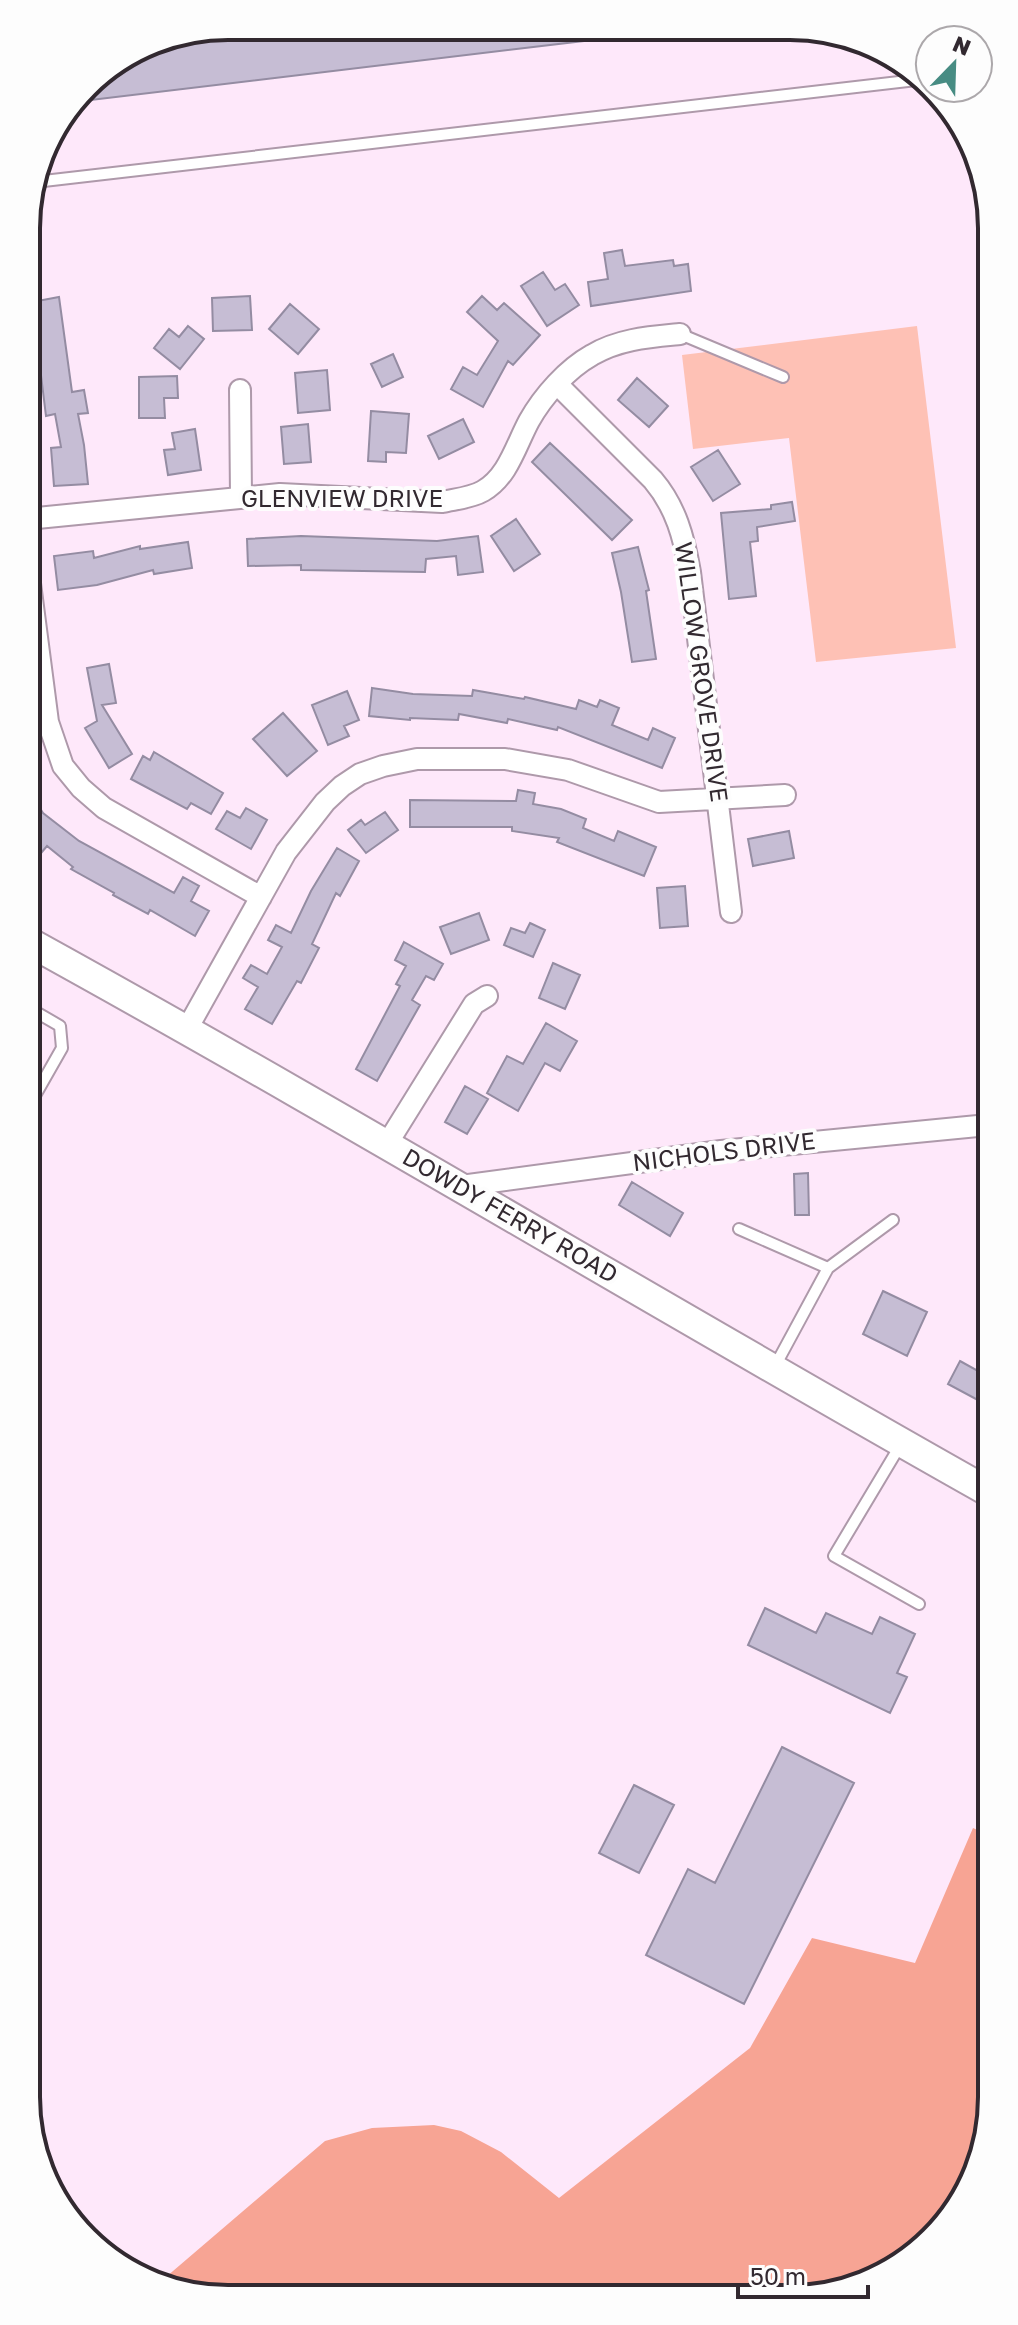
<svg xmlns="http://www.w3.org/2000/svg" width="1018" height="2325" font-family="'Golos Text',sans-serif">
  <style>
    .green { fill: #fec1b5 }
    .forest { fill: #f7a494 }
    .building { fill: #c6bdd4; stroke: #948ca2; stroke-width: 2 }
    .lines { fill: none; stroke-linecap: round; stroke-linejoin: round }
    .lane-casing { stroke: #ae99aa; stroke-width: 14 }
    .street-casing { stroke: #ae99aa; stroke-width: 24 }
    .secondary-casing { stroke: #ae99aa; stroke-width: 32 }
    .lane { stroke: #fff; stroke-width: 10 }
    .street { stroke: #fff; stroke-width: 20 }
    .secondary { stroke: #fff; stroke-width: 28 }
    .labels { text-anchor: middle; stroke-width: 8; stroke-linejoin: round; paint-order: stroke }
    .street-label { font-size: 24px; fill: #322930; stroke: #fdfdfd }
    .rim { fill: none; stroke: #322930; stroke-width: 4 }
  </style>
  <rect width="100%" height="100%" fill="#fee8fa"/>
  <path class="green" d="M 917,326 L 956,648 L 816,662 L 789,438 L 693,449 L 682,355 Z"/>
  <path class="forest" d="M 973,1828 L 991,1836 L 992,2111 L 977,2174 L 942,2230 L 843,2292 L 311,2295 L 276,2292 L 189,2295 L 154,2278 L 166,2277 L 325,2141 L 372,2128 L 434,2125 L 461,2131 L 501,2152 L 559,2198 L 750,2048 L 812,1938 L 915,1963 Z"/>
  <path class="building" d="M 228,26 L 616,28 L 617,37 L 74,102 L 94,76 L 151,41 Z
    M 622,250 L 625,266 L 673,260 L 674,266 L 688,264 L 691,291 L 591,306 L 588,282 L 608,279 L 604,253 Z
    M 543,272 L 555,290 L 565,284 L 579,305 L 547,326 L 521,286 Z
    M 250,296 L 252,330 L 213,331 L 212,298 Z
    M 482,296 L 497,310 L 504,303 L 540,335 L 513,365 L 508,361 L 483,407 L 451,389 L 463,367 L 477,375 L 498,341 L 467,312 Z
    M 59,297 L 72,392 L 84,390 L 88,413 L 78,414 L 84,445 L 88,484 L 54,486 L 51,448 L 61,447 L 55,414 L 46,416 L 32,302 Z
    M 290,304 L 319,329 L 298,354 L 269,329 Z
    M 188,326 L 204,339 L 180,369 L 154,348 L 169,329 L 179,337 Z
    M 393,354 L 403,377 L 382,387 L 371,364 Z
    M 327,370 L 330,410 L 298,413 L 295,373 Z
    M 177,376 L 178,398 L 164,398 L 165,418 L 139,418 L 139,377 Z
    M 637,378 L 668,406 L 649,427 L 618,400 Z
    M 371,411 L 409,414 L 406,453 L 386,452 L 386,462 L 368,461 Z
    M 463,419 L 474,442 L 439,459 L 428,436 Z
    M 308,424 L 311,462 L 284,464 L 281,427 Z
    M 195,429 L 201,470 L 168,475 L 164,450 L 175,449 L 172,433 Z
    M 550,443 L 632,520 L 612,540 L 532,462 Z
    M 718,450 L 740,484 L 713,501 L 691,467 Z
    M 792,502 L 795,521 L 757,527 L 758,541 L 750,542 L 756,596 L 729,599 L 721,513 L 771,509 L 771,505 Z
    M 516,519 L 540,554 L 514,571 L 491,536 Z
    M 301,536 L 437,541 L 478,536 L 483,572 L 458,575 L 456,556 L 426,559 L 425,572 L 301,570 L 301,565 L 248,566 L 247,539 Z
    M 188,542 L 192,568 L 154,574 L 153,570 L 97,585 L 58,590 L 54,556 L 93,551 L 94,558 L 140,546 L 140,549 Z
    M 638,547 L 649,590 L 646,591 L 656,659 L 632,662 L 621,592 L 612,553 Z
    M 109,664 L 116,703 L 102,705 L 132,754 L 109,768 L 85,728 L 97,721 L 87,668 Z
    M 372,688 L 413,694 L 472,696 L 473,690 L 524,699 L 525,697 L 576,709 L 579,700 L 597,707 L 600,700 L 619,708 L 612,725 L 648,740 L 653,728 L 675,738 L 662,768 L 558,727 L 557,730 L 508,719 L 507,723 L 459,714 L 458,720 L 410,718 L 410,720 L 369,716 Z
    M 347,691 L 359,720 L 344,726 L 349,736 L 328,745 L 312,705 Z
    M 283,713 L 317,751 L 287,776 L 253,739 Z
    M 154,752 L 223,793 L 211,814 L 191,803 L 187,809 L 131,779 L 143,756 L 150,760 Z
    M 28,789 L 43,813 L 79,841 L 174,893 L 183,877 L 199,886 L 191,901 L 209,911 L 195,936 L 150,910 L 148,914 L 113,895 L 114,893 L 71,869 L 73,867 L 47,846 L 36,859 L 29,853 Z
    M 518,790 L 535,793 L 533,804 L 561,809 L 586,819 L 583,828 L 614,841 L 618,831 L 656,847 L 644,876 L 557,842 L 559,838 L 512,831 L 512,827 L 410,827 L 410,800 L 516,801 Z
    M 246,808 L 267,820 L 251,849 L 216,829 L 227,811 L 240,818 Z
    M 385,812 L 398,830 L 366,853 L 348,830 L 361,820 L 365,825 Z
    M 789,831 L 794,858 L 753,866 L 748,839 Z
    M 337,848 L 359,861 L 340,896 L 336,893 L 312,944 L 319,948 L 301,983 L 297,981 L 272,1024 L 245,1009 L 258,987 L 243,978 L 251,965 L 267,974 L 282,947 L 268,940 L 276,925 L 291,933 L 311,891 Z
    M 685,886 L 688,926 L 660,928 L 657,888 Z
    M 479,913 L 489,940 L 451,954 L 440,927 Z
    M 530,923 L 545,930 L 533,957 L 504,945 L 511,928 L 525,933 Z
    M 404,942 L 443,964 L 434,980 L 426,976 L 412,1000 L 420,1005 L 377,1081 L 356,1069 L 400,986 L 396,984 L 406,966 L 395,960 Z
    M 553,963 L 580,975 L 565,1009 L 539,998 Z
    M 546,1023 L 577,1041 L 560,1071 L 545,1063 L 518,1111 L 487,1093 L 507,1056 L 523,1064 Z
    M 465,1086 L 488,1099 L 467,1134 L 445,1122 Z
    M 808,1173 L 809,1215 L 795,1215 L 794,1174 Z
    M 632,1182 L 683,1213 L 670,1236 L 619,1205 Z
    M 883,1291 L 927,1312 L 907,1356 L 863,1334 Z
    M 960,1361 L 989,1377 L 989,1406 L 948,1384 Z
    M 765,1608 L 816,1633 L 826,1613 L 872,1634 L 880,1617 L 915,1634 L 897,1673 L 907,1677 L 890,1713 L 748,1645 Z
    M 782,1747 L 854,1783 L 744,2004 L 646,1955 L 688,1869 L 715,1883 Z
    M 634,1785 L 674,1805 L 639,1873 L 599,1853 Z"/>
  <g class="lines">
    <g class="lane-casing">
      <path id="lane" d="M 35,182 L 925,79
        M 680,334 L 783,377
        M 29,1008 L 60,1026 L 62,1048 L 29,1106
        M 739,1229 L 828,1268
        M 774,1368 L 828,1268 L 893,1220
        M 901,1444 L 834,1556 L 919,1604"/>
    </g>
    <g class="street-casing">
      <path id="street" d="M 557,384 L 653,480 C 676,507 684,538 690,572 L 731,912
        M 240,390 L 241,497
        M 27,519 L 280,494 L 442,502 C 455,499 471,498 483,491 C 508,477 516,445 529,421 C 543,396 567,369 592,355 C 619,339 649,337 680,334
        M 28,568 L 48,722 L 63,766 L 81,788 L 104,808 L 261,897
        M 187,1029 L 286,852 L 325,802 L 342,786 L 360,774 L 383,766 L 417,759 L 505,759 L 568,770 L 659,802 L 785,795
        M 387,1144 L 474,1004 L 487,996
        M 461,1186 L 721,1151 L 988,1125"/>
    </g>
    <g class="secondary-casing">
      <path id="secondary" d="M 29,942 C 352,1120 667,1311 989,1492"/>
    </g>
    <use href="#lane" class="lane"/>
    <use href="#street" class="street"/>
    <use href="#secondary" class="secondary"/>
  </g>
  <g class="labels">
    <g class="street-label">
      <text x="342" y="507">GLENVIEW DRIVE</text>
      <text transform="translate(701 672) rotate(82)" y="8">WILLOW GROVE DRIVE</text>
      <text transform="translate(724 1152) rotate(-7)" y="8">NICHOLS DRIVE</text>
      <text transform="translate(510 1216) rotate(30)" y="8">DOWDY FERRY ROAD</text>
    </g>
  </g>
  <path d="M0 0H1018V2325H0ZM228 40H790A188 188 0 0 1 978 228V2097A188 188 0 0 1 790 2285H228A188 188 0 0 1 40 2097V228A188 188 0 0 1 228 40Z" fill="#fdfdfd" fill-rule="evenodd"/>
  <path class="rim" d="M228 40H790A188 188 0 0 1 978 228V2097A188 188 0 0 1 790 2285H228A188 188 0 0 1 40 2097V228A188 188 0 0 1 228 40Z"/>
  <g transform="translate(954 64) rotate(23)"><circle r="38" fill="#fdfdfd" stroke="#aca8ab" stroke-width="2"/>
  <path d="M0-6L14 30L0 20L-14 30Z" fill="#478c83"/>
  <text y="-12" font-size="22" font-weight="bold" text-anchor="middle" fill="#322930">N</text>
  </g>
  <path d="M738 2285v12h130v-12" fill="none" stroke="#322930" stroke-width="4"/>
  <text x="750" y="2285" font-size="24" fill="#322930" stroke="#fdfdfd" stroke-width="6" paint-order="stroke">50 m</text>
</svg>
